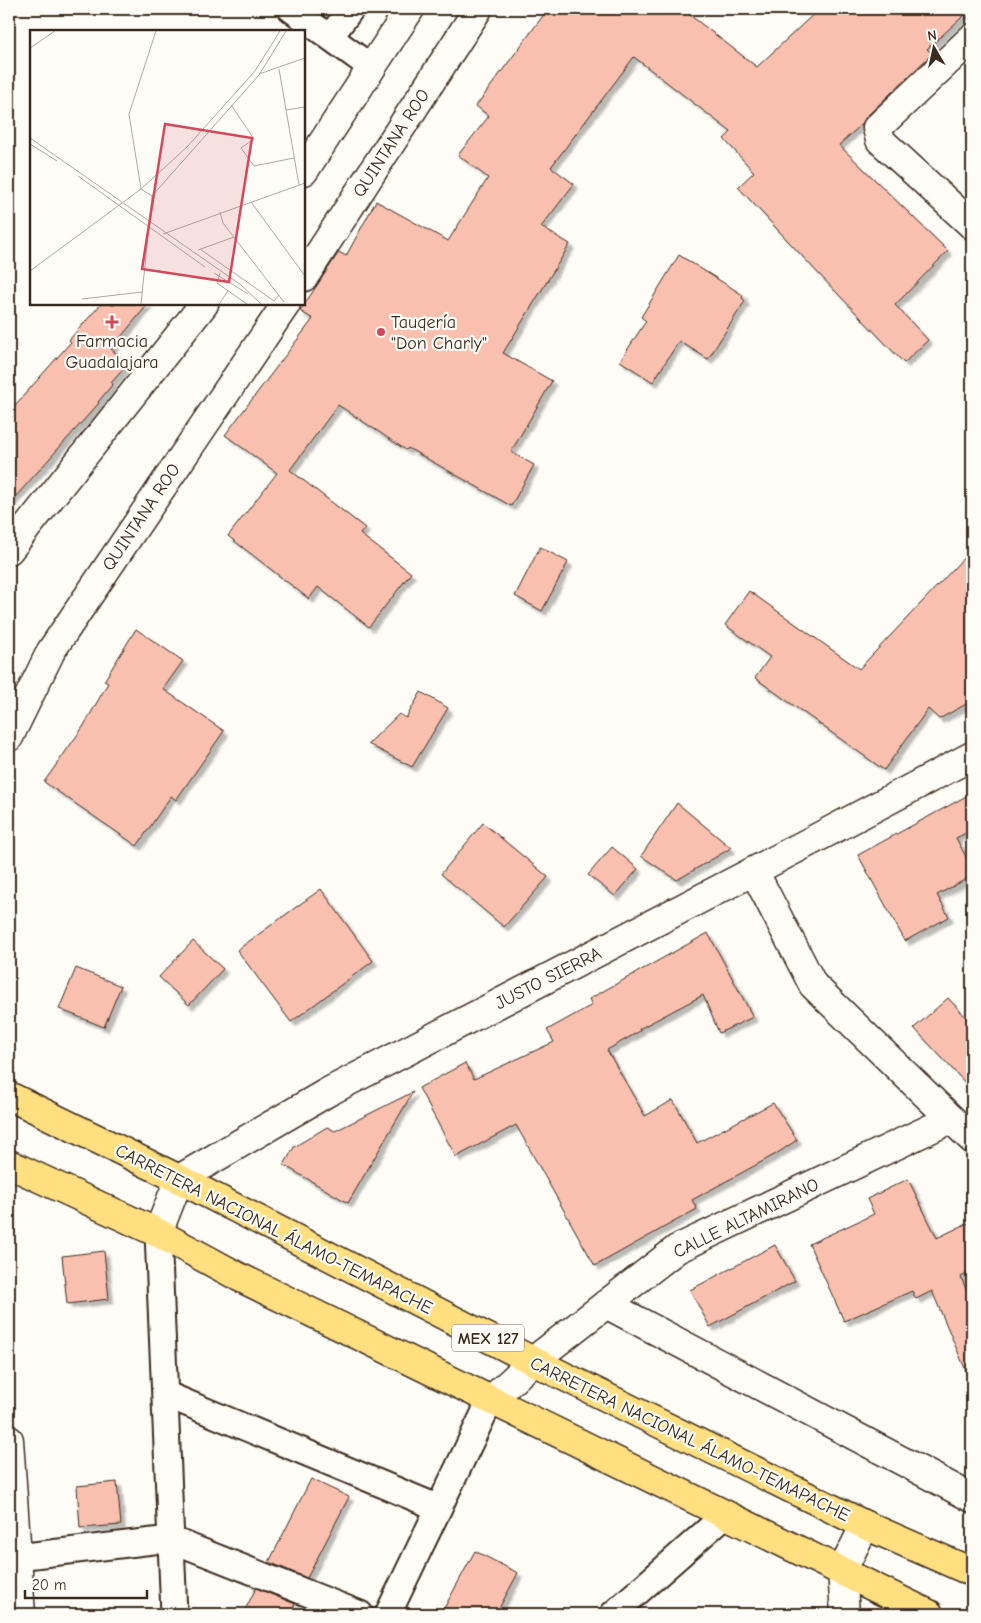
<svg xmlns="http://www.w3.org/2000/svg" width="981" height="1623" font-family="'Comic Neue',sans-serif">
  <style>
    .building { fill: #f9c0b0; stroke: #3b2a1e; filter: url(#shadow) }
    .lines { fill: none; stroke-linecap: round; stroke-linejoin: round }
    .service-casing { stroke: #3b2a1e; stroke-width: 29 }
    .minor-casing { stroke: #3b2a1e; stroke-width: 31 }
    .secondary-casing { stroke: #3b2a1e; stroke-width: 31 }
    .primary-casing { stroke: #3b2a1e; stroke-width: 31 }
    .service { stroke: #fdfcf7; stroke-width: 25 }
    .minor { stroke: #fdfcf7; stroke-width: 28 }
    .secondary { stroke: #fdfcf7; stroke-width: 28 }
    .primary { stroke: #ffdf80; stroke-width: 28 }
    .poi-dot { fill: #d1495b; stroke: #fdfcf7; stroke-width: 2 }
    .labels { text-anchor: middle; stroke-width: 4.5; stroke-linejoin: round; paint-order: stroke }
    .shield { fill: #fdfcf7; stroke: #75695f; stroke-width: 1 }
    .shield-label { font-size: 16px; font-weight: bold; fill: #3b2a1e }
    .street-label { font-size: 18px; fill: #3b2a1e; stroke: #fdfcf7 }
    .poi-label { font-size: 18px; fill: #3b2a1e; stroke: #fdfcf7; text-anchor: start }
    .inset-road { fill: none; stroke: #afa8a0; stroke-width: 1 }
    .view { fill: #d1495b; fill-opacity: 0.15; stroke: #d1495b; stroke-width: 2.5 }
    .inset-edge { fill: none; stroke: #3b2a1e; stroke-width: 2.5 }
  </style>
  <defs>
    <filter id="shadow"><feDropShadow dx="4.5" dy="4.5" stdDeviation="1" flood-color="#0004"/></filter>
  </defs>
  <rect width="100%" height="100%" fill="#fdfcf7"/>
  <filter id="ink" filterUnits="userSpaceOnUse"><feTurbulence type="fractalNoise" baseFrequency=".02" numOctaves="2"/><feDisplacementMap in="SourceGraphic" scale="10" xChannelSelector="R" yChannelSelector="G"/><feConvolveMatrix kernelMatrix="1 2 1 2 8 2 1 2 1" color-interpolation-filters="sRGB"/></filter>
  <g filter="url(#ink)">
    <path class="building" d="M 548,9 L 682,9 L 757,67 L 819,9 L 971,9 L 927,49 L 932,54 L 866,117 L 862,124 L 839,145 L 948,251 L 895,305 L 928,340 L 904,363 L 815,270 L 738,187 L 754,172 L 724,139 L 731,132 L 634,57 L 551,167 L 574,184 L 541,227 L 570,244 L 503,353 L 552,381 L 511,452 L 534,465 L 511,506 L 408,448 L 406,450 L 338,405 L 290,470 L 365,528 L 360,534 L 411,573 L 369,627 L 318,587 L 309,599 L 228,536 L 277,473 L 225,435 L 313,319 L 300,311 L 339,252 L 346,256 L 376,201 L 448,241 L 488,178 L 458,155 L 489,116 L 476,106 Z
      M 679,255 L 743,295 L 742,298 L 745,301 L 708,359 L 679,341 L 653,382 L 620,361 L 646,321 L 641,317 Z
      M 101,304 L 148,304 L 111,349 L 128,364 L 111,383 L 113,384 L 98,402 L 99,403 L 9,504 L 9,412 L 71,342 L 69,340 Z
      M 540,547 L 568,562 L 542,611 L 515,596 Z
      M 972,549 L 972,701 L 939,719 L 928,709 L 884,770 L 755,678 L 770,657 L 725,625 L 749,591 L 859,669 Z
      M 136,629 L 183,661 L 163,689 L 224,731 L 176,800 L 171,796 L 137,846 L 44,782 L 83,727 L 108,683 L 104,681 Z
      M 421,692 L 448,708 L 412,767 L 368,744 L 399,714 L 406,718 Z
      M 972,793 L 972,830 L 956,838 L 972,868 L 972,876 L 937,895 L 949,917 L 905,941 L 858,855 Z
      M 677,803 L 731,848 L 677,880 L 641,856 Z
      M 483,823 L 548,877 L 504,927 L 441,874 Z
      M 612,847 L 638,869 L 615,896 L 588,875 Z
      M 321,889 L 373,961 L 291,1022 L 237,950 Z
      M 708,933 L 753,1017 L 719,1033 L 703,995 L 639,1029 L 640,1031 L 607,1050 L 645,1116 L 673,1100 L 697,1143 L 773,1103 L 797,1140 L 776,1154 L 692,1200 L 697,1209 L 595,1266 L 516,1125 L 456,1157 L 419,1088 L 465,1063 L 474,1079 L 554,1042 L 547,1030 L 592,1005 L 589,999 Z
      M 193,941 L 223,969 L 189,1005 L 159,977 Z
      M 76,968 L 121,986 L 104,1027 L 59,1009 Z
      M 948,998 L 972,1024 L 972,1090 L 914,1028 Z
      M 413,1092 L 348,1203 L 284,1165 L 294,1147 L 327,1127 L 335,1131 Z
      M 908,1179 L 937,1238 L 972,1221 L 972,1271 L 961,1277 L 972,1304 L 972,1385 L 932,1291 L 916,1299 L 912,1291 L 844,1321 L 809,1244 L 874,1214 L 867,1199 Z
      M 775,1245 L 795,1281 L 710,1327 L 690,1290 Z
      M 104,1251 L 109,1299 L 67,1304 L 62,1256 Z
      M 311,1479 L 349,1497 L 307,1578 L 269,1562 Z
      M 117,1482 L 121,1525 L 80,1528 L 77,1486 Z
      M 475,1551 L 518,1573 L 496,1614 L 441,1614 Z
      M 256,1588 L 295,1604 L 290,1614 L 243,1614 Z"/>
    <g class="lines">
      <g class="service-casing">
        <path id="service" d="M 291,9 L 372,68
          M 330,37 L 351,9
          M 158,1233 L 174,1614
          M 165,1394 L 439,1508
          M 17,1557 L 170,1539 L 360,1614
          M 388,1614 L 490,1401
          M 613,1614 L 725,1515"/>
      </g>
      <g class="minor-casing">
        <path id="minor" d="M 972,38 L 877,128 L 880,140 L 972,225
          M 304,171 L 410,9
          M 304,277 L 478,9
          M 9,550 L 204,304
          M 9,737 L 51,651 L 286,304
          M 754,871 L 813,985 L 972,1139
          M 606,1304 L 972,1498
          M 490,1401 L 533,1361 L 677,1249 L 951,1119
          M 9,1440 L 21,1614
          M 845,1614 L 842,1571 L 865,1525"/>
      </g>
      <g class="secondary-casing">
        <path id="secondary" d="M 158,1233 L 179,1179 L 328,1092 L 754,871 L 972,756"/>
      </g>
      <g class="primary-casing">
        <path id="primary" d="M 9,1096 L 179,1179 L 533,1361 L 865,1525 L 972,1572
          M 9,1164 L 158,1233 L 239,1277 L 929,1614"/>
      </g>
      <use href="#service" class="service"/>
      <use href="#minor" class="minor"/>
      <use href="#secondary" class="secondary"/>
      <use href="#primary" class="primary"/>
    </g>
  </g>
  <g class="poi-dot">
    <path d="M109.5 314.5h5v5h5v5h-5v5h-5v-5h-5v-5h5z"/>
    <circle cx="381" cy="332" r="5"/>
  </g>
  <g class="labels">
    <rect class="shield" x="452" y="1324.5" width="72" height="27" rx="4"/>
    <g class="shield-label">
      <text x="488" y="1344">MEX 127</text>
    </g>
    <g class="street-label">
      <text transform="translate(391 143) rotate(-57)" y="6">QUINTANA ROO</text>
      <text transform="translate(141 517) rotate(-56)" y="6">QUINTANA ROO</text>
      <text transform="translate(548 978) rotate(-27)" y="6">JUSTO SIERRA</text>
      <text transform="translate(746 1218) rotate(-26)" y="6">CALLE ALTAMIRANO</text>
      <text transform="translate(274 1229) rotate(27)" y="6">CARRETERA NACIONAL ÁLAMO-TEMAPACHE</text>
      <text transform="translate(690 1439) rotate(26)" y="6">CARRETERA NACIONAL ÁLAMO-TEMAPACHE</text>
    </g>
    <g class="poi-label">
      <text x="391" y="328">Tauqería<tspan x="391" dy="21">"Don Charly"</tspan></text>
      <text x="112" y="347" text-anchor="middle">Farmacia<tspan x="112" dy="21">Guadalajara</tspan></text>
    </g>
  </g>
  <g transform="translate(30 30)">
    <rect width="275" height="275" fill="#fdfcf7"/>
    <path class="inset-road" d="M 0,18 L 25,1M 249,39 L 269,155M 229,44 L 275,28M 201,75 L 224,109 L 211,118 L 224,136 L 264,128M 256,80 L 275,77M 0,108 L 211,255 L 231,274M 0,114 L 27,131M 48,146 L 175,237M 122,166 L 111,159 L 99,84 L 126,1M 221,172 L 275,246M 190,182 L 193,193 L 254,272M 133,204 L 275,153M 170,219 L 244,271 L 249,265M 168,220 L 204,207M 0,241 L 111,159 L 157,117 L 225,41 L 250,1M 184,243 L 218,264M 190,243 L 187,253 L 217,274M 52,269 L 112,262M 111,274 L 122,166 L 229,45 L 256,1M 189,274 L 198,261"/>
    <path class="view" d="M 135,94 L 222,108 L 199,252 L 112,239 Z"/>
    <rect width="275" height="275" class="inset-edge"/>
  </g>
  <rect width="981" height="1623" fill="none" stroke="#fdfcf7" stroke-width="30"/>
  <rect x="15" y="15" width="951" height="1593" fill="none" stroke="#3b2a1e" stroke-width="2" filter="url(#ink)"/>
  <g transform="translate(934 48) rotate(351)" stroke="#fdfcf7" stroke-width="4" paint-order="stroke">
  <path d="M0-4L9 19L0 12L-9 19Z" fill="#3b2a1e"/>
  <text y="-8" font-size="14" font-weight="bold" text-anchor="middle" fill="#3b2a1e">N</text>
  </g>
  <path d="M25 1590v8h122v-8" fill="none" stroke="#3b2a1e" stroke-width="2.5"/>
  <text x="32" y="1590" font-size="15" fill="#3b2a1e" stroke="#fdfcf7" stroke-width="4" paint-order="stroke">20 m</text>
</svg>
